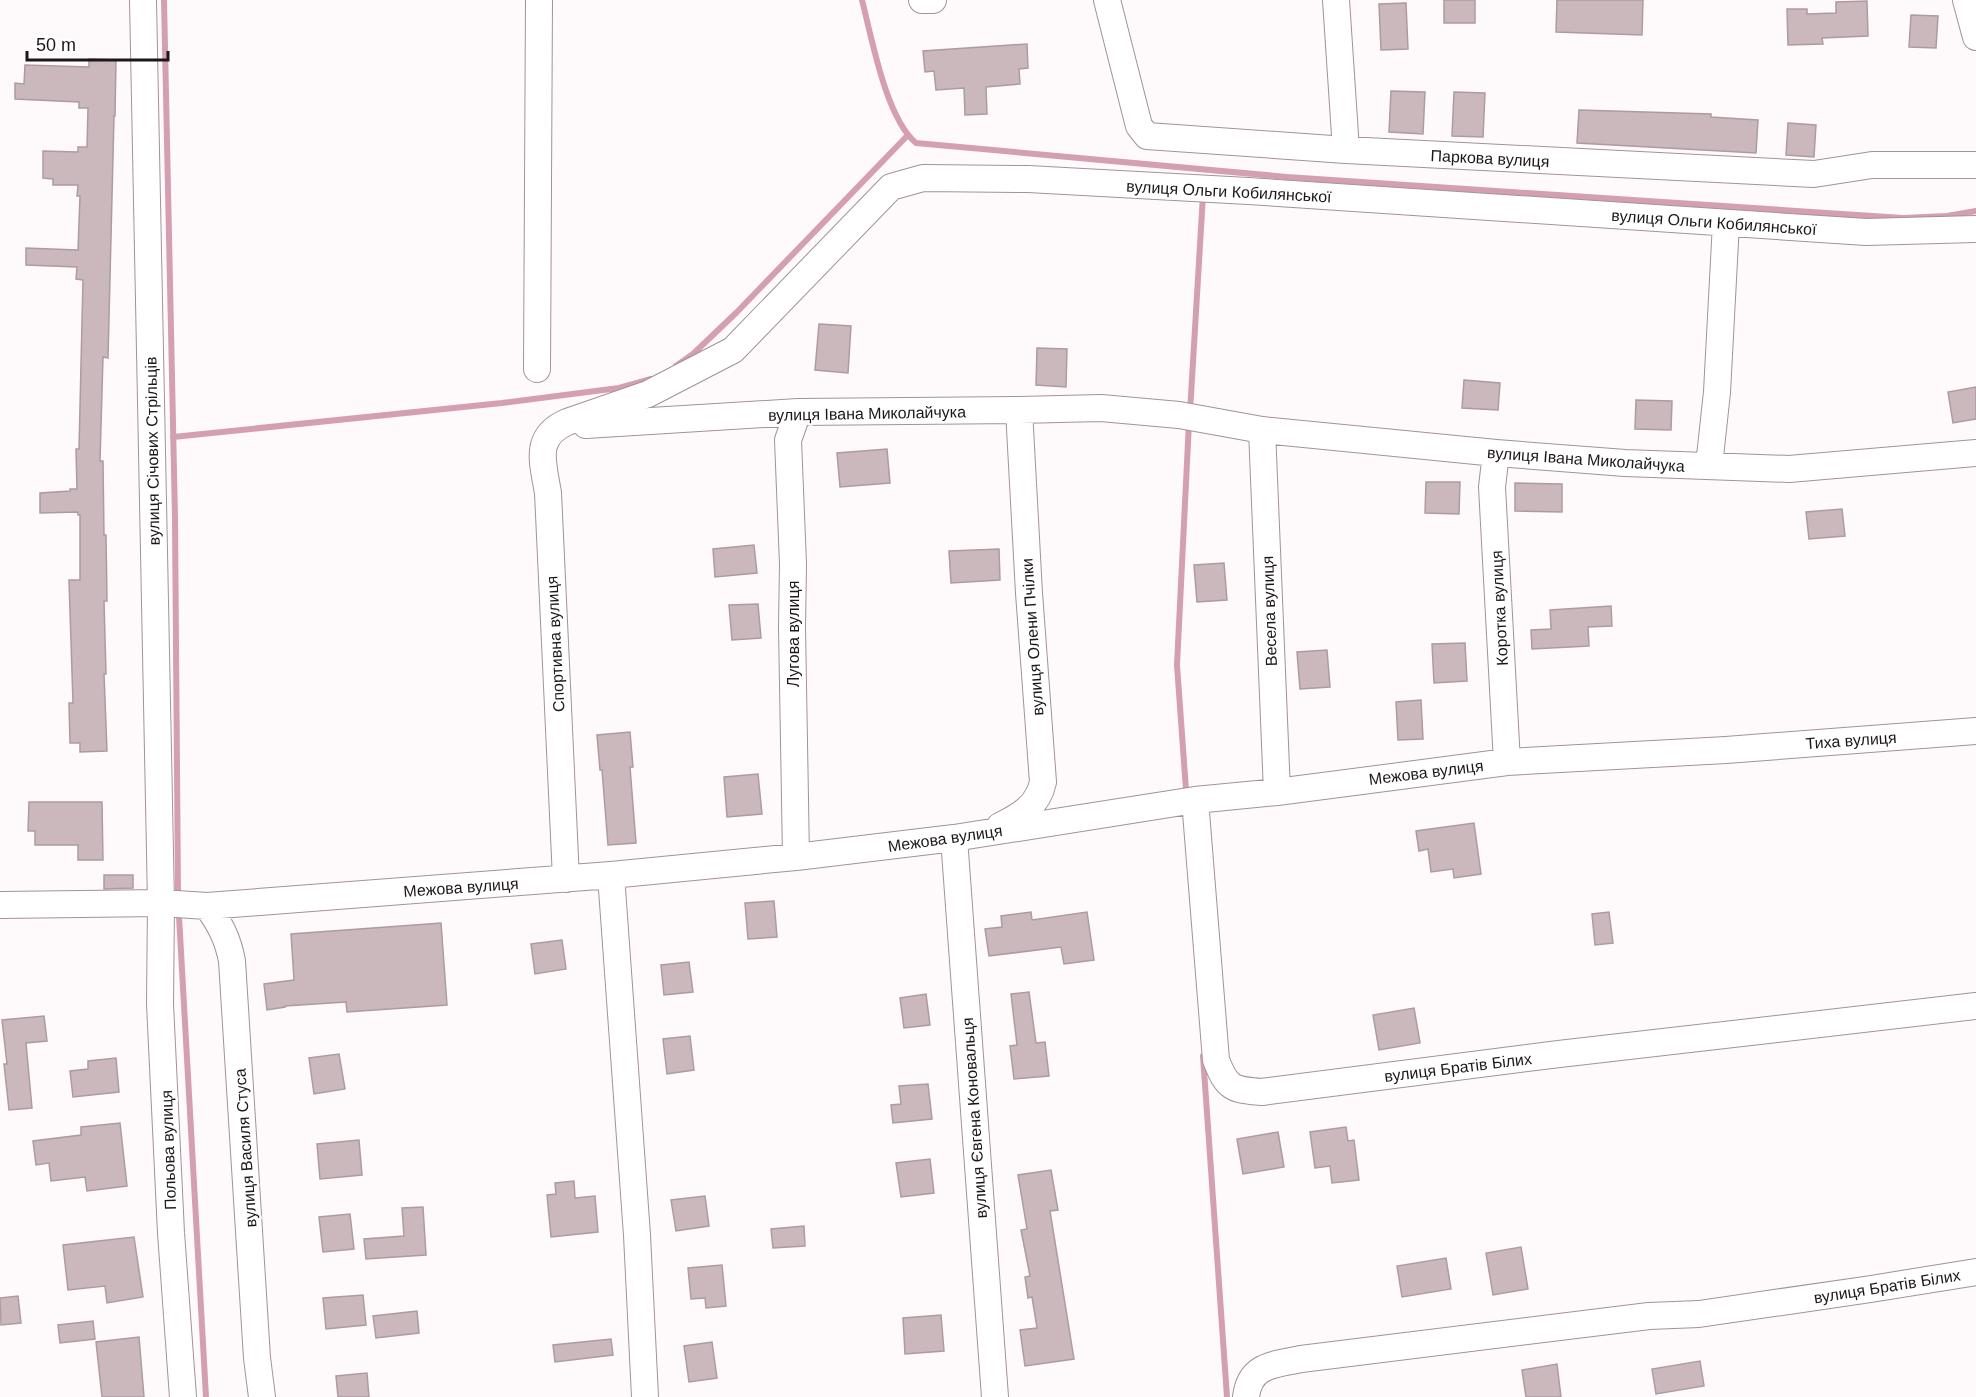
<svg xmlns="http://www.w3.org/2000/svg" width="1976" height="1397" font-family="Arial,sans-serif">
  <style>
    .lines { fill: none; stroke-linecap: round; stroke-linejoin: round }
    .stream { stroke: #d49fb1; stroke-width: 6 }
    .building { fill: #cab8bd; stroke: #ad9ba1; stroke-width: 1.5 }
    .minor-casing { stroke: #a39297; stroke-width: 28 }
    .minor { stroke: #fff; stroke-width: 26 }
    .labels { text-anchor: middle; stroke-width: 5; stroke-linejoin: round; paint-order: stroke }
    .street-label { font-size: 16px; fill: #1d1719; stroke: #fff }
  </style>
  <rect width="100%" height="100%" fill="#fefafc"/>
  <g class="lines">
    <path class="stream" d="M 164,0 L 175,518 L 178,894
      M 862,0 C 872,39 886,118 916,143 L 1287,177 L 1903,218 L 1947,216 L 1976,211
      M 676,366 L 693,354 L 737,312 L 907,136
      M 1190,412 L 1203,195
      M 173,437 L 502,403 L 619,388 L 651,379
      M 1186,790 L 1177,665 L 1189,422
      M 179,916 L 206,1397
      M 1203,1056 L 1227,1397"/>
  </g>
  <path class="building" d="M 1444,0 L 1475,0 L 1475,23 L 1444,23 Z
    M 1557,0 L 1643,0 L 1642,35 L 1556,32 Z
    M 1867,1 L 1868,36 L 1822,38 L 1823,44 L 1788,45 L 1787,9 L 1807,9 L 1807,14 L 1836,13 L 1836,2 Z
    M 1406,3 L 1408,49 L 1381,50 L 1379,4 Z
    M 1911,15 L 1938,16 L 1936,48 L 1909,47 Z
    M 1027,44 L 1028,68 L 1019,69 L 1020,84 L 986,87 L 987,114 L 965,115 L 964,88 L 936,90 L 934,71 L 925,72 L 923,51 Z
    M 89,59 L 116,60 L 115,116 L 114,116 L 108,358 L 103,357 L 100,461 L 103,461 L 104,535 L 106,535 L 107,601 L 104,601 L 106,674 L 104,674 L 107,751 L 80,752 L 80,743 L 70,743 L 69,703 L 73,703 L 69,580 L 80,580 L 80,515 L 78,515 L 78,512 L 40,513 L 40,493 L 70,491 L 70,489 L 77,489 L 76,449 L 79,449 L 83,280 L 76,279 L 77,267 L 26,265 L 26,248 L 78,250 L 80,196 L 77,196 L 78,185 L 53,185 L 53,179 L 43,178 L 43,151 L 78,152 L 78,147 L 87,147 L 88,108 L 79,108 L 79,102 L 15,99 L 15,83 L 24,84 L 25,65 L 89,67 Z
    M 1391,91 L 1425,92 L 1423,134 L 1389,132 Z
    M 1454,92 L 1485,93 L 1483,137 L 1452,136 Z
    M 1579,110 L 1711,114 L 1711,117 L 1758,120 L 1756,153 L 1577,143 Z
    M 1788,123 L 1816,125 L 1814,157 L 1786,155 Z
    M 819,324 L 851,326 L 848,373 L 815,370 Z
    M 1037,348 L 1067,349 L 1066,387 L 1036,385 Z
    M 1464,380 L 1500,383 L 1498,410 L 1462,408 Z
    M 1976,387 L 1976,419 L 1953,423 L 1948,392 Z
    M 1636,400 L 1672,401 L 1671,430 L 1635,429 Z
    M 887,449 L 890,483 L 840,487 L 837,453 Z
    M 1426,482 L 1460,482 L 1459,514 L 1425,513 Z
    M 1515,483 L 1562,484 L 1562,512 L 1515,511 Z
    M 1842,509 L 1845,536 L 1809,539 L 1806,512 Z
    M 754,545 L 757,573 L 715,577 L 713,549 Z
    M 999,549 L 1000,580 L 951,583 L 949,551 Z
    M 1224,563 L 1227,600 L 1197,602 L 1194,565 Z
    M 758,604 L 761,638 L 732,640 L 729,605 Z
    M 1611,606 L 1612,626 L 1588,627 L 1589,646 L 1532,649 L 1531,630 L 1551,629 L 1550,610 Z
    M 1465,643 L 1467,681 L 1434,683 L 1432,644 Z
    M 1327,650 L 1330,687 L 1300,689 L 1297,652 Z
    M 1421,700 L 1423,739 L 1398,740 L 1396,702 Z
    M 630,732 L 633,767 L 630,767 L 636,843 L 608,845 L 602,770 L 600,770 L 597,735 Z
    M 758,774 L 762,814 L 727,817 L 724,777 Z
    M 29,802 L 102,802 L 103,860 L 78,860 L 78,845 L 35,845 L 35,831 L 28,831 Z
    M 1474,823 L 1481,874 L 1454,878 L 1453,869 L 1431,872 L 1428,849 L 1419,851 L 1416,831 Z
    M 104,875 L 133,875 L 133,888 L 104,889 Z
    M 774,901 L 777,937 L 748,939 L 745,903 Z
    M 1031,912 L 1032,920 L 1087,912 L 1094,960 L 1064,964 L 1061,947 L 989,956 L 985,929 L 1002,927 L 1001,916 Z
    M 1609,912 L 1613,943 L 1595,945 L 1592,914 Z
    M 441,923 L 447,1005 L 347,1012 L 346,1002 L 285,1006 L 285,1007 L 267,1010 L 264,984 L 294,980 L 291,934 Z
    M 562,940 L 566,969 L 535,974 L 531,944 Z
    M 689,962 L 693,992 L 664,995 L 661,965 Z
    M 1029,992 L 1036,1043 L 1045,1042 L 1049,1076 L 1014,1079 L 1010,1046 L 1017,1045 L 1011,994 Z
    M 926,994 L 930,1025 L 904,1028 L 900,998 Z
    M 1414,1008 L 1420,1043 L 1379,1050 L 1373,1015 Z
    M 44,1016 L 47,1041 L 26,1043 L 32,1108 L 9,1110 L 4,1064 L 7,1064 L 2,1020 Z
    M 690,1036 L 694,1070 L 667,1074 L 663,1039 Z
    M 339,1054 L 345,1089 L 314,1094 L 309,1058 Z
    M 116,1058 L 119,1092 L 73,1097 L 70,1071 L 88,1069 L 88,1061 Z
    M 928,1084 L 932,1119 L 893,1123 L 891,1105 L 901,1104 L 899,1086 Z
    M 120,1123 L 127,1186 L 87,1191 L 85,1177 L 51,1181 L 49,1163 L 36,1165 L 33,1141 L 81,1135 L 81,1127 Z
    M 1346,1127 L 1348,1141 L 1354,1140 L 1359,1180 L 1332,1183 L 1330,1166 L 1315,1168 L 1310,1132 Z
    M 1278,1132 L 1284,1167 L 1243,1174 L 1237,1139 Z
    M 359,1140 L 362,1175 L 320,1179 L 317,1144 Z
    M 930,1159 L 934,1193 L 901,1197 L 896,1163 Z
    M 1051,1170 L 1058,1210 L 1050,1211 L 1074,1359 L 1025,1366 L 1020,1330 L 1037,1328 L 1032,1297 L 1028,1298 L 1025,1277 L 1030,1276 L 1021,1230 L 1027,1229 L 1018,1175 Z
    M 574,1181 L 575,1198 L 595,1196 L 598,1232 L 551,1237 L 547,1195 L 556,1194 L 555,1183 Z
    M 705,1196 L 709,1226 L 676,1231 L 671,1200 Z
    M 423,1207 L 426,1255 L 366,1259 L 364,1239 L 404,1236 L 402,1208 Z
    M 350,1214 L 354,1249 L 323,1252 L 319,1217 Z
    M 804,1226 L 805,1246 L 773,1248 L 771,1229 Z
    M 134,1237 L 143,1297 L 107,1303 L 105,1286 L 68,1290 L 63,1245 Z
    M 1521,1247 L 1528,1289 L 1493,1295 L 1486,1253 Z
    M 1446,1258 L 1451,1289 L 1402,1297 L 1397,1266 Z
    M 722,1265 L 726,1306 L 706,1308 L 705,1298 L 691,1299 L 688,1268 Z
    M 363,1295 L 366,1325 L 326,1329 L 323,1298 Z
    M 18,1296 L 21,1323 L 1,1325 L 0,1298 Z
    M 417,1311 L 419,1333 L 376,1338 L 373,1316 Z
    M 941,1315 L 944,1351 L 905,1354 L 903,1318 Z
    M 93,1321 L 95,1339 L 60,1343 L 58,1325 Z
    M 139,1337 L 144,1397 L 102,1397 L 96,1342 Z
    M 611,1339 L 613,1355 L 555,1362 L 553,1345 Z
    M 712,1342 L 717,1378 L 689,1382 L 684,1346 Z
    M 1700,1361 L 1704,1386 L 1656,1394 L 1652,1369 Z
    M 1557,1364 L 1561,1397 L 1526,1397 L 1522,1370 Z
    M 367,1373 L 369,1397 L 338,1397 L 336,1376 Z"/>
  <g class="lines">
    <g class="minor-casing">
      <path id="minor" d="M 143,0 L 161,903 L 160,1004 L 171,1233 L 183,1397
        M 922,0 L 933,0
        M 1107,0 L 1139,126 L 1147,136 L 1346,150 L 1814,174 L 1872,165 L 1976,165
        M 1336,0 L 1346,150
        M 1966,0 L 1976,37
        M 537,369 L 539,0
        M 586,425 L 798,412 L 1019,410 L 1101,408 L 1179,415 L 1262,430 L 1496,453 L 1625,463 L 1789,469 L 1976,453
        M 1262,430 L 1277,792
        M 1496,453 L 1492,487 L 1507,762
        M 1709,466 L 1717,392 L 1726,223
        M 1195,800 L 1216,1060 C 1227,1088 1232,1090 1262,1092 L 1559,1054 L 1976,1006
        M 1000,826 C 1020,816 1038,806 1043,782 L 1029,593 L 1019,410
        M 954,838 L 995,1397
        M 796,857 L 792,627 L 793,564 L 788,440 L 798,412
        M 611,875 L 637,1235 L 645,1397
        M 566,879 L 548,493 C 543,462 533,437 567,422 L 648,394 L 733,350 L 891,187 L 923,178 L 1028,179 L 1248,191 L 1866,232 L 1976,229
        M 0,905 L 161,903 L 207,906 L 611,875 L 796,857 L 954,838 L 1195,800 L 1277,792 L 1507,762 L 1726,750 L 1976,731
        M 207,906 C 220,924 228,939 232,961 L 257,1358 L 262,1397
        M 1246,1397 C 1250,1364 1274,1365 1301,1359 L 1649,1316 L 1699,1314 L 1871,1289 L 1976,1272"/>
    </g>
    <use href="#minor" class="minor"/>
  </g>
  <g class="labels">
    <g class="street-label">
      <text transform="translate(1490 158) rotate(3)" y="6">Паркова вулиця</text>
      <text transform="translate(1229 191) rotate(3)" y="6">вулиця Ольги Кобилянської</text>
      <text transform="translate(1714 222) rotate(4)" y="6">вулиця Ольги Кобилянської</text>
      <text transform="translate(867 413) rotate(-1)" y="6">вулиця Івана Миколайчука</text>
      <text transform="translate(152 451) rotate(-91)" y="6">вулиця Січових Стрільців</text>
      <text transform="translate(1586 459) rotate(4)" y="6">вулиця Івана Миколайчука</text>
      <text transform="translate(1499 608) rotate(-93)" y="6">Коротка вулиця</text>
      <text transform="translate(1269 611) rotate(-92)" y="6">Весела вулиця</text>
      <text transform="translate(793 634) rotate(-90)" y="6">Лугова вулиця</text>
      <text transform="translate(1032 637) rotate(-94)" y="6">вулиця Олени Пчілки</text>
      <text transform="translate(555 644) rotate(-93)" y="6">Спортивна вулиця</text>
      <text transform="translate(1851 740) rotate(-4)" y="6">Тиха вулиця</text>
      <text transform="translate(1426 772) rotate(-7)" y="6">Межова вулиця</text>
      <text transform="translate(945 838) rotate(-8)" y="6">Межова вулиця</text>
      <text transform="translate(461 887) rotate(-4)" y="6">Межова вулиця</text>
      <text transform="translate(1458 1067) rotate(-7)" y="6">вулиця Братів Білих</text>
      <text transform="translate(974 1118) rotate(-94)" y="6">вулиця Євгена Коновальця</text>
      <text transform="translate(245 1148) rotate(-94)" y="6">вулиця Василя Стуса</text>
      <text transform="translate(168 1150) rotate(-92)" y="6">Польова вулиця</text>
      <text transform="translate(1887 1286) rotate(-9)" y="6">вулиця Братів Білих</text>
    </g>
  </g>
  <path d="M27 51v9h141v-9" fill="none" stroke="#1d1719" stroke-width="3"/>
  <text x="36" y="51" font-size="18" fill="#1d1719" stroke="#ffffff" stroke-width="4.5" paint-order="stroke">50 m</text>
</svg>
